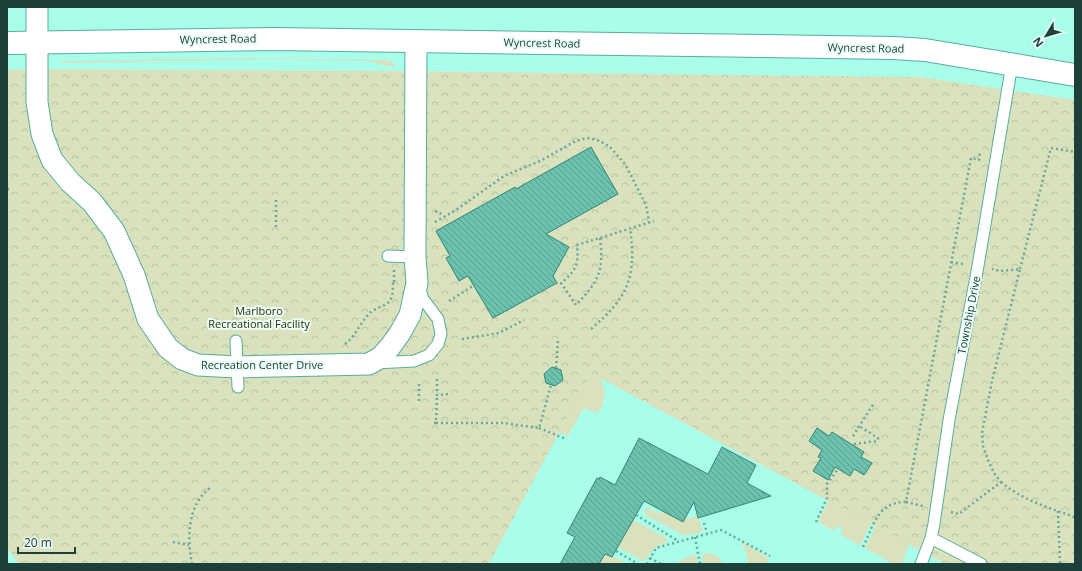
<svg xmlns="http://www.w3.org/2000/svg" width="1082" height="571" font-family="'Open Sans',sans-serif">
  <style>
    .green { fill: #d9e2bd }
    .park { fill: url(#park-crowns) }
    .building { fill: url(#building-back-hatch); stroke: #2f8878 }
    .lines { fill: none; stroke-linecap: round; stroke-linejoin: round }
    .service-casing { stroke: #58ad9c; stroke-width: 13 }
    .minor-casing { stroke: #58ad9c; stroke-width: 23 }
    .tertiary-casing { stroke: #58ad9c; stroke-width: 24 }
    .path { stroke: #69a89b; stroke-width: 2.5; stroke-dasharray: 2 3; stroke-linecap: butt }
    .service { stroke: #fff; stroke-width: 11 }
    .minor { stroke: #fff; stroke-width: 21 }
    .tertiary { stroke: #fff; stroke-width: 22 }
    .labels { text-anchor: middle; stroke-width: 4; stroke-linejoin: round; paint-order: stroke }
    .street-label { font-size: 11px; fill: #1d413a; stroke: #ecfcf7 }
    .park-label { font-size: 11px; fill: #2a3203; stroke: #ecfcf7 }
  </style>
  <defs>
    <pattern id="park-crowns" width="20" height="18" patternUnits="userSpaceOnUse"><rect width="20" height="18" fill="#d9e2bd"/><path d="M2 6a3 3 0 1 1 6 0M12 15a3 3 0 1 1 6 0" fill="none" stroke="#bac3a3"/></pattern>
    <pattern id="building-back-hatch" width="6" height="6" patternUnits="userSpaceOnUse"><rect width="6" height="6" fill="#6cc1af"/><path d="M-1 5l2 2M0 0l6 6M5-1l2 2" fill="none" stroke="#589e8f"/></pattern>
  </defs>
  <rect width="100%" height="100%" fill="#a8feeb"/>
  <path class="green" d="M 255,58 L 388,60 L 397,65 C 387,69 378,62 368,61 L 265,59 L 59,63 L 63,61 Z
    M 559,363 L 600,376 C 605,388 608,403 597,413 L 584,408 L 568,436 L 545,427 Z
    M 830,497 L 877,511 L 860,546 L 840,534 L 843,529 L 837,526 L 834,531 L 818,522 Z
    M 647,507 L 661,514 L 663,511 L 690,518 L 698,516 L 703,530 L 701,532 C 694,535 689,536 681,534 L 644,514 Z
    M 625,516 L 665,537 L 667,540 L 667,543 C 653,547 652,549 645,562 L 618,547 L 619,545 L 611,541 Z
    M 880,517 L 910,542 L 902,564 L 893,564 L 865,548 Z
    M 740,541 L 769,558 L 766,564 L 747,564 C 748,554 745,549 740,541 Z
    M 710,553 L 718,557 L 724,564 L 703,564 L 702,554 Z
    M 605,554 L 612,557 L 613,556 L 628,564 L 599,564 Z
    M 697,554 L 697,564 L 675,564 L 685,558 Z"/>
  <path class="park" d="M 32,69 L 410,71 L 921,77 L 1075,100 L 1075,564 L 945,564 L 591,373 L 489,564 L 19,564 L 7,548 L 7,70 Z"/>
  <path class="building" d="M 591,147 L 618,194 L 546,234 L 569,247 L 553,276 L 557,283 L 493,318 L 468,276 L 459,281 L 446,258 L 450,256 L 436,231 L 515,187 L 516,189 Z
    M 552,367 L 561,370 L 563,380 L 555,386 L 546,383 L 544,374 Z
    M 817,428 L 829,436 L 832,432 L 864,452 L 861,457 L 872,463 L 864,475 L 854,469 L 850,476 L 835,467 L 828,480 L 813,471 L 821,458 L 818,457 L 822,450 L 809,441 Z
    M 639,438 L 708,474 L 722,447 L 756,465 L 747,483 L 771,496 L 698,518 L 694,502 L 683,522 L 644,501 L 612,557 L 605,554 L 599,564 L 560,564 L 575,537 L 567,533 L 597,478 L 599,479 L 600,477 L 615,485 Z"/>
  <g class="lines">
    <g class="service-casing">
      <path id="service" d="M 388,256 L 415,257
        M 236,341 L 238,387
        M 375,363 L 414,361 L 429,355 L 438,344 L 441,334 L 438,319 L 423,299 L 419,287
        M 931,538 L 981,564
        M 921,564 L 931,538 L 934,524 L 949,420 L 978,266 L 1012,64"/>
    </g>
    <g class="minor-casing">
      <path id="minor" d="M 37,7 L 37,102 L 42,134 L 52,160 L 70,182 L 92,202 L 114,231 L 134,275 L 148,319 L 168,348 L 182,359 L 198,365 L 237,367 L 369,364 L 381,357 L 390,347 L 400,333 L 410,315 L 417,283 L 415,257 L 416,41"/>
    </g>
    <g class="tertiary-casing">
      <path id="tertiary" d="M 7,43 L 275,39 L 894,48 L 925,50 L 1075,75"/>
    </g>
    <path class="path" d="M 7,189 L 9,189
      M 276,200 L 276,229
      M 435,211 L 444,215
      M 435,222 L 456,210 L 504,176 L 540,161 L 574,142 L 582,139 L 590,138 L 600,141 L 610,147 L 625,164 L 646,205 L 649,222
      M 600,238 C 604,271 599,281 576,305 L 561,283 C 576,271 579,264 577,245 L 654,221
      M 951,262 L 963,264
      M 1020,269 L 1051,148 L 1075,152
      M 394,282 L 394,270
      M 449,301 L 479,282
      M 591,329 C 628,297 637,278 630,228
      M 462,339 L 499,333 L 524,320
      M 345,344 C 356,336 360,322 371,312 C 376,308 385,306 390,301 C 393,296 393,288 393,282
      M 556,368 L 558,340
      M 437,379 L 437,395 L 449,394
      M 419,384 L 419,403
      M 434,423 L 436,423 L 437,395
      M 436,423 L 504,423 L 539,428 L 551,385
      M 539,428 L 566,439
      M 853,436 L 874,403
      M 854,444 L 877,441 L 878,438 L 859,426
      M 1001,482 C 1022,500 1049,508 1075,517
      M 906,502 L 923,506
      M 1058,511 L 1060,564
      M 951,512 L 959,514 L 1001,482 L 994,473 L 988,460 L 983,446 L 982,433 L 992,381 L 1020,269 L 1000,271 L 992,269
      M 636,515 L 678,541
      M 816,522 L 827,498 L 827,484 L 838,469
      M 704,523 L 707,533
      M 695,537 L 700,564
      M 173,542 L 189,545
      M 863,547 C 874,525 877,502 906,502 L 971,158 L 979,160 L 980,151
      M 616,551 L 638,564
      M 650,558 L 661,564
      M 192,564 C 187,539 187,505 210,488
      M 647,564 L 656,548 L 721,530 L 770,556"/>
    <use href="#service" class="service"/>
    <use href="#minor" class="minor"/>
    <use href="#tertiary" class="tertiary"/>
  </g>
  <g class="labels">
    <g class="street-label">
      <text transform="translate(218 39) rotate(-1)" y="4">Wyncrest Road</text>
      <text transform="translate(542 43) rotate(1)" y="4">Wyncrest Road</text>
      <text transform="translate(866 48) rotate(1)" y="4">Wyncrest Road</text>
      <text transform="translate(969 315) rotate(-79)" y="4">Township Drive</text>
      <text x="262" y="369">Recreation Center Drive</text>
    </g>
    <g class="park-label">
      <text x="259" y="315">Marlboro<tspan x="259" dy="13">Recreational Facility</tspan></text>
    </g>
  </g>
  <rect width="1082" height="571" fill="none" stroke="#1d413a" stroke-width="16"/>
  <g transform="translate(1046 36) rotate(232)" stroke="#ecfcf7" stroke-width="3" paint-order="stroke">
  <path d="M0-3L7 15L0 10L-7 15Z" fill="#1d413a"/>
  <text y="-6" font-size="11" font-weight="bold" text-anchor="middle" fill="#1d413a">N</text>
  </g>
  <path d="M18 547v6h57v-6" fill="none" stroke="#1d413a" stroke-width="2"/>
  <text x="24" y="547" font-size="12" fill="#1d413a" stroke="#ecfcf7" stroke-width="3" paint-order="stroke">20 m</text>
</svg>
